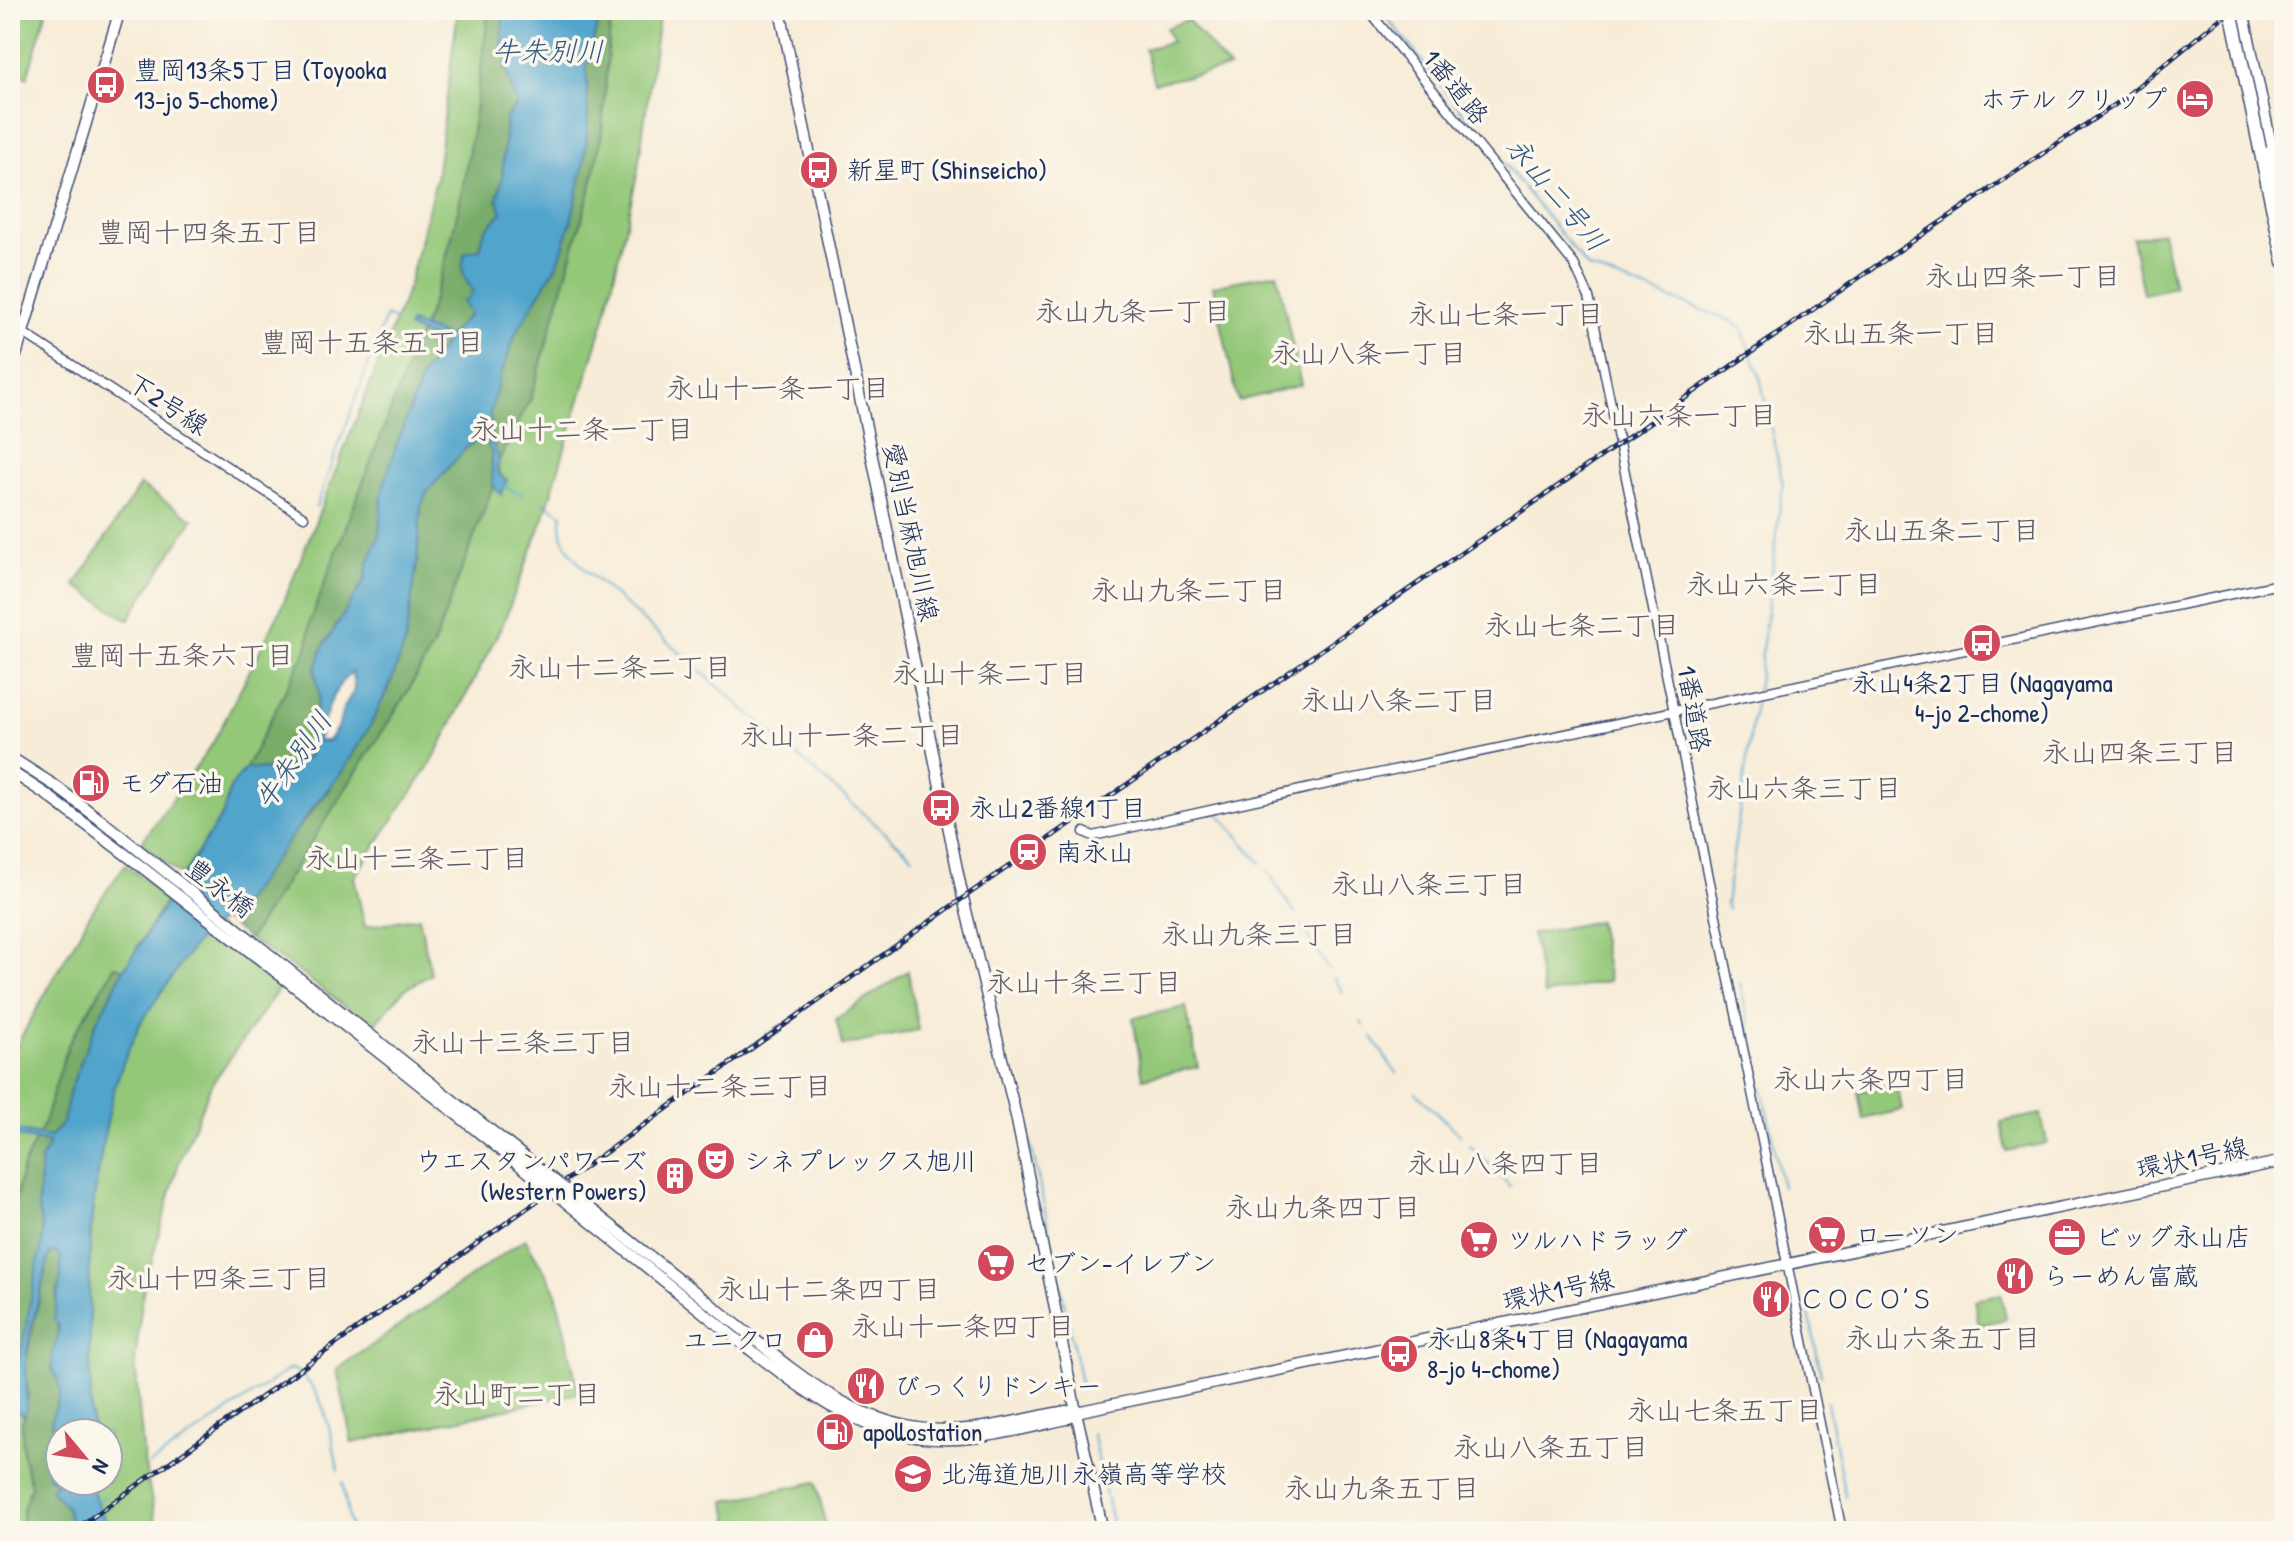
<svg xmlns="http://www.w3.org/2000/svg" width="2294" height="1541" font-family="'Patrick Hand','Klee One',sans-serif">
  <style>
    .green { fill: #94c879; stroke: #587c6c; stroke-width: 2 }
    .forest { fill: #77ac69; stroke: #496e64; stroke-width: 2 }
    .water { fill: #51a4cc; stroke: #366a95; stroke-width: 2; fill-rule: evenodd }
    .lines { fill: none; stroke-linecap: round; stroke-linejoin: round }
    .stream { stroke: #51a4cc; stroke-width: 2 }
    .minor-casing { stroke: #3c4b70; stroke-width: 11 }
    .major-casing { stroke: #3c4b70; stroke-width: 13 }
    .highway-casing { stroke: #3c4b70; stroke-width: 15 }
    .minor { stroke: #fff; stroke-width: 8 }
    .major { stroke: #fff; stroke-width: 10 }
    .highway { stroke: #fff; stroke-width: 12 }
    .rail-casing { stroke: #1b2f5e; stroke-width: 5 }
    .rail { stroke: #fbf7ec; stroke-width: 2; stroke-dasharray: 6; stroke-linecap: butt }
    .major-bridge-casing { stroke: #3c4b70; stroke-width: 13; stroke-linecap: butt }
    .highway-bridge-casing { stroke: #3c4b70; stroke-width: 15; stroke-linecap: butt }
    .major-bridge { stroke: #fff; stroke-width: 10 }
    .highway-bridge { stroke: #fff; stroke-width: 12 }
    .labels { text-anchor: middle; stroke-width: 7; stroke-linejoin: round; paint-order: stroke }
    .poi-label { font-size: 26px; fill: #1b2f5e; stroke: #fbf7ec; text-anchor: start }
    .street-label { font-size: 26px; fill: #1b2f5e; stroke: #fbf7ec }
    .water-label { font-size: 28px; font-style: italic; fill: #2e5884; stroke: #fbf7ec }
    .neighbourhood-label { font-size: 28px; fill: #625a67; stroke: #fbf7ec }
  </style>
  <rect width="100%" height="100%" fill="#fbf7ec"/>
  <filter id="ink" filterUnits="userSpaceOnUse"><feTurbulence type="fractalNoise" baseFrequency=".0125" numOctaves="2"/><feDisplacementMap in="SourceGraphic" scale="16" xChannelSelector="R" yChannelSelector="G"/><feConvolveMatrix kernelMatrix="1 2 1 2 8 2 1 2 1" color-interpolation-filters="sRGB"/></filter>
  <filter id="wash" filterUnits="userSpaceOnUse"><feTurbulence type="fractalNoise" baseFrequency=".006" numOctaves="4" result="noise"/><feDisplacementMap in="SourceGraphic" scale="32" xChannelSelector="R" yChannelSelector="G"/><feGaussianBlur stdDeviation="1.8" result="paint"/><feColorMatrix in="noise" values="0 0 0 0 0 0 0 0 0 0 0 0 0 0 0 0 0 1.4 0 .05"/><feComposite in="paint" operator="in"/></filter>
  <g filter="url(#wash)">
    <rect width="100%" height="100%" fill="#f7ecd7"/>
    <path class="green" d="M 10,10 L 47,10 L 27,78 L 10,67 Z
      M 458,10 L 489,10 C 474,117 464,226 423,327 L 410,323 L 409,328 L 420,333 L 310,621 L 308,646 L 297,670 L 246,768 L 230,788 L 224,813 L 182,876 L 141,843 L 213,743 L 281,609 L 408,288 L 436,179 Z
      M 611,10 L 660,10 L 637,175 L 605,317 L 544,517 L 504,621 L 432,762 L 354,877 L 365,927 L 419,917 L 431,974 L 404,990 L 372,1027 L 295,969 L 249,939 L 407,693 L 433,646 L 493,486 L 501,494 L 507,480 C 498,474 497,470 499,460 L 531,398 L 593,180 L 602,132 Z
      M 1188,20 L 1229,68 L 1154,83 L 1145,49 L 1171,42 L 1166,28 Z
      M 2162,232 L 2174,287 L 2143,294 L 2132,238 Z
      M 1277,273 L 1301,385 L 1238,401 L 1213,286 Z
      M 140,485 L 193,519 L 128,620 L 75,585 Z
      M 125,865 L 168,897 L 124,969 L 114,967 L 68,1045 L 43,1126 L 23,1166 L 10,1223 L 10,1057 L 90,914 Z
      M 1598,921 L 1609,981 L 1544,995 L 1532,934 Z
      M 218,927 L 285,980 L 211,1085 L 179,1162 L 143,1292 L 135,1362 L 144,1462 L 158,1531 L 110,1531 L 96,1501 L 91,1481 L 108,1481 L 108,1433 L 94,1433 L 91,1416 C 89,1286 80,1146 139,1026 C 147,1010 159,995 170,980 C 183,960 195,937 218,927 Z
      M 908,971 L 918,1030 L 843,1046 L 836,1019 Z
      M 1186,1007 L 1198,1067 L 1143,1078 L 1133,1018 Z
      M 1897,1083 L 1902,1110 L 1863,1119 L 1858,1092 Z
      M 2041,1114 L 2047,1143 L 2007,1151 L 2001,1122 Z
      M 525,1239 L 555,1289 L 579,1393 L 352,1443 L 337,1369 Z
      M 2001,1294 L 2006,1319 L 1979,1325 L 1974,1299 Z
      M 15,1389 L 20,1412 L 25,1417 L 22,1423 L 23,1456 L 31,1486 L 22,1513 L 24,1531 L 12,1531 L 10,1397 Z
      M 816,1482 L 827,1531 L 732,1531 L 725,1501 Z"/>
    <path class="forest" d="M 489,10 L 503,10 L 508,58 L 505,65 L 517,105 L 506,118 L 502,181 L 497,199 L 502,212 L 484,232 L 480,249 L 465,254 C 460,270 463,277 473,291 L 467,301 L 470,314 L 448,337 L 423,327 C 464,226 474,117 489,10 Z
      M 601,10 L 611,10 L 602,132 L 593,180 L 531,398 L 499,460 L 490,433 L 490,414 L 498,383 L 516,333 L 558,263 L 571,222 L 584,163 L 587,64 Z
      M 420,333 L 446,343 L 423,374 L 382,492 L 379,536 L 368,563 L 365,580 L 323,647 L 315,671 L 319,695 L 308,757 C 288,771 270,770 246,768 L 308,646 L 310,621 Z
      M 484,434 L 491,452 L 493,486 L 433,646 L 407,693 L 249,939 L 223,919 L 327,793 L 370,726 L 390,685 L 405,643 L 417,564 L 421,506 L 427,492 L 464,450 Z
      M 115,966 L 124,969 L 96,1023 L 70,1090 L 63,1122 L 51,1137 L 41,1160 L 38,1207 L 43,1235 L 20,1357 L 10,1375 L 10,1223 L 23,1166 L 43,1126 L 68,1045 Z
      M 53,1252 L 60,1254 L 61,1275 L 56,1296 L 60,1394 L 51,1421 L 54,1431 L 49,1440 L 49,1471 L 57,1483 L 57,1496 L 67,1508 L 72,1531 L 24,1531 L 22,1513 L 31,1486 L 23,1456 L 22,1423 L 28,1396 L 26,1361 L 49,1255 Z"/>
    <path class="water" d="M 503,10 L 601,10 L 587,64 L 588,127 L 584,163 L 571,222 L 558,263 L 516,333 L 498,383 L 490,414 L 490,433 L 499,460 L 497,469 L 499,475 L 507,480 L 501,495 L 493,486 L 491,452 L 484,434 L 464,450 L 427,492 L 421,506 L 417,564 L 405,643 L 390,685 L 370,726 L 342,772 L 310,811 L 240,907 L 204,933 L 192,948 L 141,1022 L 127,1053 L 115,1085 L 103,1141 L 91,1221 L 89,1281 L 91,1416 L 94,1433 L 60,1433 L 60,1481 L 91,1481 L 96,1501 L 110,1531 L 72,1531 L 67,1508 L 50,1490 L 57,1483 L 48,1476 L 49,1471 L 44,1464 C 50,1452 47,1442 54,1431 L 51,1421 L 60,1394 L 58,1379 L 52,1370 L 52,1351 L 56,1344 L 59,1326 L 54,1319 L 61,1275 L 60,1255 L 54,1252 L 49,1255 C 43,1290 28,1325 26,1361 C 25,1380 28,1398 25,1417 L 20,1412 L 16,1416 L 15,1391 L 10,1397 L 10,1375 L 20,1357 L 43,1235 L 38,1207 L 41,1160 L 49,1143 L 10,1135 L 10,1129 L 51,1137 L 63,1122 L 70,1090 L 96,1023 L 124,969 L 223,813 L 230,788 L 246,768 C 270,770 288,772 308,757 L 319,695 L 315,671 L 323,647 L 365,580 L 368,563 L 379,536 L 382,492 L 397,443 L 423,374 L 445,343 L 408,328 L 410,323 L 448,337 L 470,314 L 462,302 L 467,300 L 473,291 C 463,277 460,270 465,253 L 480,249 L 484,232 L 502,212 L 497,199 L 502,181 L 506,118 L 517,105 L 505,65 L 508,58 L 502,50 ZM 352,672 L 354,690 L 343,709 L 339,725 L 328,741 L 318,741 C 323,721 333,684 352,672 Z"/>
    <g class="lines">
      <path class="stream" d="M 1381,10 L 1588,268 L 1732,321 L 1741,328 L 1759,373 L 1783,485 L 1757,691
        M 503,486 L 523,495
        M 541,501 L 562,514 C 557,539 572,557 589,573 L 913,857
        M 316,507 L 386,316 L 395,320
        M 1218,813 L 1261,863
        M 1268,871 L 1295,914
        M 1728,909 L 1726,904 L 1756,697
        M 1302,925 L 1328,969
        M 1334,978 L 1343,993
        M 1740,983 L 1758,1067
        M 1361,1022 L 1364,1026
        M 1372,1037 L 1396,1073
        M 1762,1087 L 1782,1187
        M 1416,1093 L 1460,1135
        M 1024,1111 L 1082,1387
        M 1470,1145 L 1510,1186
        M 1809,1313 L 1821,1375
        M 1827,1402 L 1845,1496
        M 1092,1433 L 1114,1531
        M 149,1465 L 291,1368 C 326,1387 331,1435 338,1470
        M 342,1482 L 351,1531
        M 96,1501 L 105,1496
        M 1850,1522 L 1852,1531"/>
    </g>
  </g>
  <g filter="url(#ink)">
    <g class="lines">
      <g class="minor-casing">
        <path id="minor" d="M 1368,10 L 1574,264 L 1589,297 L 1842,1531
          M 10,324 L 304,517
          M 1084,832 L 1093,836 L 1341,781 L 2284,583"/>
      </g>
      <g class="major-casing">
        <path id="major" d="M 780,10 L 963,898 L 1016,1116 L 1076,1412 L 1103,1531
          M 10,375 L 120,10
          M 10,757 L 54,785 L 102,821 L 412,1068
          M 10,771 L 47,795 L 138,864 L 405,1073
          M 747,1333 C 806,1382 869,1432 950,1430 C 989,1429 1028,1418 1066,1411 L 1076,1412 L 2284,1161
          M 740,1342 C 814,1398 872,1448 970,1438 C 1003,1435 1035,1426 1066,1419 L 1076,1412"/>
      </g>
      <g class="highway-casing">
        <path id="highway" d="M 2242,10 L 2284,211
          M 2260,149 L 2284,262"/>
      </g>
      <use href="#minor" class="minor"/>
      <use href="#major" class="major"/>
      <use href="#highway" class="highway"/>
      <g class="rail-casing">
        <path id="rail" d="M 73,1531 L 963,898 L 1873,268 L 2119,102 L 2231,10"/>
      </g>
      <use href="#rail" class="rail"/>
      <g class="major-bridge-casing">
        <path id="major-bridge" d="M 412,1068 L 747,1333
          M 405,1073 L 740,1342"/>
      </g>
      <g class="highway-bridge-casing">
        <path id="highway-bridge" d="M 2231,10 L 2260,149"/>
      </g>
      <use href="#major-bridge" class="major-bridge"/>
      <use href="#highway-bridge" class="highway-bridge"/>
    </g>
  </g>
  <defs>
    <g id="bus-disc" transform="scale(2)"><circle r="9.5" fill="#d1495b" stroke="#fbf7ec"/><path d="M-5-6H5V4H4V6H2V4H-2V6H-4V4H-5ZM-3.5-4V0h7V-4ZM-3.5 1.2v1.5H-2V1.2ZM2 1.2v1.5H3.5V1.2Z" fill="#fff"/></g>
    <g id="hotel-disc" transform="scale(2)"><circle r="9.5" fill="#d1495b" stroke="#fbf7ec"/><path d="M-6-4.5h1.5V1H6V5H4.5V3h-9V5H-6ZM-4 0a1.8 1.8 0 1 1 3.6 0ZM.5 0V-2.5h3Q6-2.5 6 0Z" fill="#fff"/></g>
    <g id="fuel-disc" transform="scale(2)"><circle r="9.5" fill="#d1495b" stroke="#fbf7ec"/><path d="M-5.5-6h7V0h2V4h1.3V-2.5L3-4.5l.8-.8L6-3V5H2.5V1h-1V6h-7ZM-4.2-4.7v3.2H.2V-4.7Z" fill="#fff"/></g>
    <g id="station-disc" transform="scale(2)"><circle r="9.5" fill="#d1495b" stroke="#fbf7ec"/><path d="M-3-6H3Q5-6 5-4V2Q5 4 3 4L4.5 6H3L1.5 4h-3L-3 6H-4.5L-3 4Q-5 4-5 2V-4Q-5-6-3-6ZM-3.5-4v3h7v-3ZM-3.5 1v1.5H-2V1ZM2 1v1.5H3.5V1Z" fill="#fff"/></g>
    <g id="theatre-disc" transform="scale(2)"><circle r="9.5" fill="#d1495b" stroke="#fbf7ec"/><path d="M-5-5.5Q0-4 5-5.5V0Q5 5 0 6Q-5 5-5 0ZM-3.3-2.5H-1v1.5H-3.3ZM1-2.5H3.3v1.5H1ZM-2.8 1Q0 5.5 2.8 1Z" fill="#fff"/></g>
    <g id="building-disc" transform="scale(2)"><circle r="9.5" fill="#d1495b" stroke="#fbf7ec"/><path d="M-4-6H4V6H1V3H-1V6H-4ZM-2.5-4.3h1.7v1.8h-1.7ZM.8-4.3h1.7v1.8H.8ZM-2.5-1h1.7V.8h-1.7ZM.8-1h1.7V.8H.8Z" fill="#fff"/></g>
    <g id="supermarket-disc" transform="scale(2)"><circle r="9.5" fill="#d1495b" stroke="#fbf7ec"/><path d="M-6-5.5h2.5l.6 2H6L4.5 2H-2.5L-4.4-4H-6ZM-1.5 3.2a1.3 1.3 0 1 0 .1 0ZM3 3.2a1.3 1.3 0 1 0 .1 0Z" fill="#fff"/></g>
    <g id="office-disc" transform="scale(2)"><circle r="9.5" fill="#d1495b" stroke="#fbf7ec"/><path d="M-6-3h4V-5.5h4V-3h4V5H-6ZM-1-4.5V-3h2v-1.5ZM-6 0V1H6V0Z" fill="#fff"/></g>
    <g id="restaurant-disc" transform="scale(2)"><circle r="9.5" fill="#d1495b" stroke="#fbf7ec"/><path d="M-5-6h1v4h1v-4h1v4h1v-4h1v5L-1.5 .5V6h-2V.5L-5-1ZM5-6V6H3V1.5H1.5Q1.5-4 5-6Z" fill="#fff"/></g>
    <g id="shop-disc" transform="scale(2)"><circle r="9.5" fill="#d1495b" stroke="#fbf7ec"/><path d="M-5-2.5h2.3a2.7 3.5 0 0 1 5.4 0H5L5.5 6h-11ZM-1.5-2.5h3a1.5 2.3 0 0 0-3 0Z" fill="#fff"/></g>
    <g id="school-disc" transform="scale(2)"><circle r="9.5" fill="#d1495b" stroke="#fbf7ec"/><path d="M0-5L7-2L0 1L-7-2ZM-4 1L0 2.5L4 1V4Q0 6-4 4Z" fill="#fff"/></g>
  </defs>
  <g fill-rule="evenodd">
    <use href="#bus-disc" x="106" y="85"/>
    <use href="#hotel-disc" x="2195" y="99"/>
    <use href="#bus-disc" x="819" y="170"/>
    <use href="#bus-disc" x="1982" y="643"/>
    <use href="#fuel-disc" x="91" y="783"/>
    <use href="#bus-disc" x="941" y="808"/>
    <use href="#station-disc" x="1028" y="852"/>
    <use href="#theatre-disc" x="716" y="1161"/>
    <use href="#building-disc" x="675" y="1176"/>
    <use href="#supermarket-disc" x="1827" y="1235"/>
    <use href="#office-disc" x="2067" y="1237"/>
    <use href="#supermarket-disc" x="1479" y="1240"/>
    <use href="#supermarket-disc" x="996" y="1263"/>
    <use href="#restaurant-disc" x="2015" y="1276"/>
    <use href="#restaurant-disc" x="1771" y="1299"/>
    <use href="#shop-disc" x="815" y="1340"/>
    <use href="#bus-disc" x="1399" y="1354"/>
    <use href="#restaurant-disc" x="866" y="1386"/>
    <use href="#fuel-disc" x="835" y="1432"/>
    <use href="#school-disc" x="913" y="1474"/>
  </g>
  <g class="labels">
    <g class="poi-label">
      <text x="134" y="79">豊岡13条5丁目 (Toyooka<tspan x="134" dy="30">13-jo 5-chome)</tspan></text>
      <text x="2167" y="108" text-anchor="end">ホテル クリップ</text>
      <text x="847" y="179">新星町 (Shinseicho)</text>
      <text x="1982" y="692" text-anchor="middle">永山4条2丁目 (Nagayama<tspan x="1982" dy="30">4-jo 2-chome)</tspan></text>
      <text x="119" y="792">モダ石油</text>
      <text x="969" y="817">永山2番線1丁目</text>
      <text x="1056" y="861">南永山</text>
      <text x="647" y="1170" text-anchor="end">ウエスタンパワーズ<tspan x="647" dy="30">(Western Powers)</tspan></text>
      <text x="744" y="1170">シネプレックス旭川</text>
      <text x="1855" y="1244">ローソン</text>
      <text x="2095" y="1246">ビッグ永山店</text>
      <text x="1507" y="1249">ツルハドラッグ</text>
      <text x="1024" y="1272">セブン-イレブン</text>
      <text x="2043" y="1285">らーめん富蔵</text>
      <text x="1799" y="1308">ＣＯＣＯ’Ｓ</text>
      <text x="1427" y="1348">永山8条4丁目 (Nagayama<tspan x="1427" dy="30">8-jo 4-chome)</tspan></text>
      <text x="787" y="1349" text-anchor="end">ユニクロ</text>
      <text x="894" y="1395">びっくりドンキー</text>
      <text x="863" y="1441">apollostation</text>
      <text x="941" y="1483">北海道旭川永嶺高等学校</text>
    </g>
    <g class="street-label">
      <text transform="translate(1456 87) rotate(51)" y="9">1番道路</text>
      <text transform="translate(168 404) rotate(33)" y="9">下2号線</text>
      <text transform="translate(911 532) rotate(78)" y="9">愛別当麻旭川線</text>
      <text transform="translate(1694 709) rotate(80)" y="9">1番道路</text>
      <text transform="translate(220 888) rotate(38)" y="9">豊永橋</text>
      <text transform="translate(2192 1158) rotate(-12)" y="9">環状1号線</text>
      <text transform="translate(1558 1290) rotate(-12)" y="9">環状1号線</text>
    </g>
    <g class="water-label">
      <text x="548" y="61">牛朱別川</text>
      <text transform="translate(1557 194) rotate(50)" y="10">永山二号川</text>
      <text transform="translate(293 760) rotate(-55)" y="10">牛朱別川</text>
    </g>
    <g class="neighbourhood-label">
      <text x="209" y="242">豊岡十四条五丁目</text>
      <text x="2023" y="286">永山四条一丁目</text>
      <text x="1133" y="321">永山九条一丁目</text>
      <text x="1506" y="324">永山七条一丁目</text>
      <text x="1901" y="343">永山五条一丁目</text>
      <text x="372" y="352">豊岡十五条五丁目</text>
      <text x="1369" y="363">永山八条一丁目</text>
      <text x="778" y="398">永山十一条一丁目</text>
      <text x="1679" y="425">永山六条一丁目</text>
      <text x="582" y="439">永山十二条一丁目</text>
      <text x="1942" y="540">永山五条二丁目</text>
      <text x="1784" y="594">永山六条二丁目</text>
      <text x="1189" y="600">永山九条二丁目</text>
      <text x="1582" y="635">永山七条二丁目</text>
      <text x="182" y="665">豊岡十五条六丁目</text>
      <text x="620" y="677">永山十二条二丁目</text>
      <text x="990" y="683">永山十条二丁目</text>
      <text x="1399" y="710">永山八条二丁目</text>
      <text x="852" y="745">永山十一条二丁目</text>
      <text x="2140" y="762">永山四条三丁目</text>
      <text x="1804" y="798">永山六条三丁目</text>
      <text x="417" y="868">永山十三条二丁目</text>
      <text x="1429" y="894">永山八条三丁目</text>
      <text x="1259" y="944">永山九条三丁目</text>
      <text x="1084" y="992">永山十条三丁目</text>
      <text x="523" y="1052">永山十三条三丁目</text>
      <text x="1871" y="1089">永山六条四丁目</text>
      <text x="720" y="1096">永山十二条三丁目</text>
      <text x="1505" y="1173">永山八条四丁目</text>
      <text x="1323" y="1217">永山九条四丁目</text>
      <text x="219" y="1288">永山十四条三丁目</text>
      <text x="829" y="1299">永山十二条四丁目</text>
      <text x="963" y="1336">永山十一条四丁目</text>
      <text x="1943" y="1348">永山六条五丁目</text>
      <text x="517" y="1404">永山町二丁目</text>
      <text x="1725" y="1420">永山七条五丁目</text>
      <text x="1551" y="1457">永山八条五丁目</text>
      <text x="1382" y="1498">永山九条五丁目</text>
    </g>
  </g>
  <rect width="2294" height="1541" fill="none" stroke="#fbf7ec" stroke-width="40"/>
  <g transform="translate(84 1457) rotate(119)"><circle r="38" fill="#fbf7ec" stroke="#a1a7b3" stroke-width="2"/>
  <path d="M0-6L14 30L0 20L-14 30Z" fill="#d1495b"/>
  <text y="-12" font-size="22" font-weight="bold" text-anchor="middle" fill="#1b2f5e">N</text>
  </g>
</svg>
